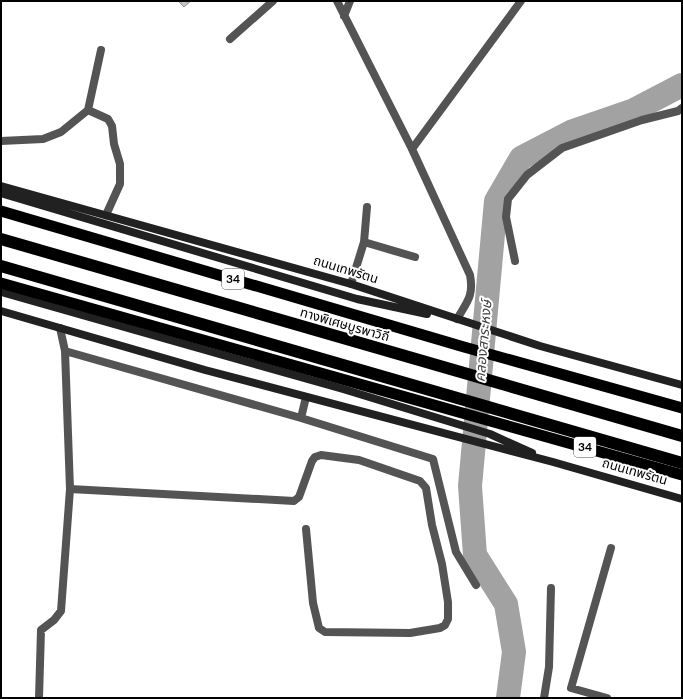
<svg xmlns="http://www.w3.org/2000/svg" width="683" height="699" font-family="Lato,'Noto Sans Thai',sans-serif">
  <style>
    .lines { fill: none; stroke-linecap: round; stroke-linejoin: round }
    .river { stroke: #a2a2a2; stroke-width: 24 }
    .building { fill: url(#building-cross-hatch); stroke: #989898 }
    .service { stroke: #545454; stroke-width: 8 }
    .secondary { stroke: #212121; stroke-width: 8 }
    .trunk { stroke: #000; stroke-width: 11 }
    .motorway { stroke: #000; stroke-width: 12 }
    .labels { text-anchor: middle; stroke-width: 4; stroke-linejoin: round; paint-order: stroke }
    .shield { fill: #fff; stroke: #4c4c4c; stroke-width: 1 }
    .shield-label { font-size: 12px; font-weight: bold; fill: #000 }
    .street-label { font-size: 13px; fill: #000; stroke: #fff }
    .water-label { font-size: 14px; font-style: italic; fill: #434343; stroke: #fff }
  </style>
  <defs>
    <pattern id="building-cross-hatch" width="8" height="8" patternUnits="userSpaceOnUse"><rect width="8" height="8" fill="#c4c4c4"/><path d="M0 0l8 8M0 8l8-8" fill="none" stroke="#a7a7a7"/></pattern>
  </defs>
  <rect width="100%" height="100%" fill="#fff"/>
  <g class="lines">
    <path class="river" d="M 508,698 L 514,652 L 506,604 L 475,555 L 470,486 L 496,201 L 521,158 L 573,131 L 634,110 L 682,85"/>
  </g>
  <path class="building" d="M 178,1 L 191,1 L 184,7 Z"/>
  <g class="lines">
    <path class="service" d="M 337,1 L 412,149 L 470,275 C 474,296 467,302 457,319
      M 344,16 L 350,1
      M 230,39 L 273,1
      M 88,110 L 101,50
      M 1,141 L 43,139 L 61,132 L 88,110 L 108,119 L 112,126 L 114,144 L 120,164 L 120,184 L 106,215
      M 412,149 L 521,1
      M 364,242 L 367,207
      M 515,261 L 506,217 L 508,199 L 527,175 L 562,148 L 642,120 L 678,111 L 682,108
      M 351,284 L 364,242 L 415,257
      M 65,351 L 301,418
      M 306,397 L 301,418 L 433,459 L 456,552 L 476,585
      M 70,489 L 294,501 L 299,497 L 312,461 L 315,457 L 321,455 L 359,460 L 420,481 L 426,488 L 432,525 L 442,564 L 448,602 L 448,619 L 445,625 L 440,628 L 410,633 L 325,632 L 319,628 L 313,603 L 306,529
      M 39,698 L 41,630 L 54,620 L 61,611 L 70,489 L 65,351 L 60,328
      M 544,698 L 549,667 L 551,588
      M 607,698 L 571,688 L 611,548"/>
    <path class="secondary" d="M 1,186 L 351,284 L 540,346 L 682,385
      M 1,193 L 357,299 L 427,314
      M 1,292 L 343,389 L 490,434 L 532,453
      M 1,311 L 205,370 L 553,462 L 682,499"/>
    <path class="trunk" d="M 1,211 L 464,347 L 682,408
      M 1,283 L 682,475"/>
    <path class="motorway" d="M 1,239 L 682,436
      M 1,266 L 682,463"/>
  </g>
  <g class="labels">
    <g class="shield">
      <rect x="222" y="269" width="22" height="20" rx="3"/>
      <rect x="574" y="437" width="22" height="20" rx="3"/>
    </g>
    <g class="shield-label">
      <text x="233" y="283">34</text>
      <text x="585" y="451">34</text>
    </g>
    <g class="street-label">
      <text transform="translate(346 269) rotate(17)" y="5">ถนนเทพรัตน</text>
      <text transform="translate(345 324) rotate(16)" y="5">ทางพิเศษบูรพาวิถี</text>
      <text transform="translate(635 471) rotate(16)" y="5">ถนนเทพรัตน</text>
    </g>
    <g class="water-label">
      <text transform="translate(483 341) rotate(-85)" y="5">คลองสาระหงษ์</text>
    </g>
  </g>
  <rect width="683" height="699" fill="none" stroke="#000000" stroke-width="4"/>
</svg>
